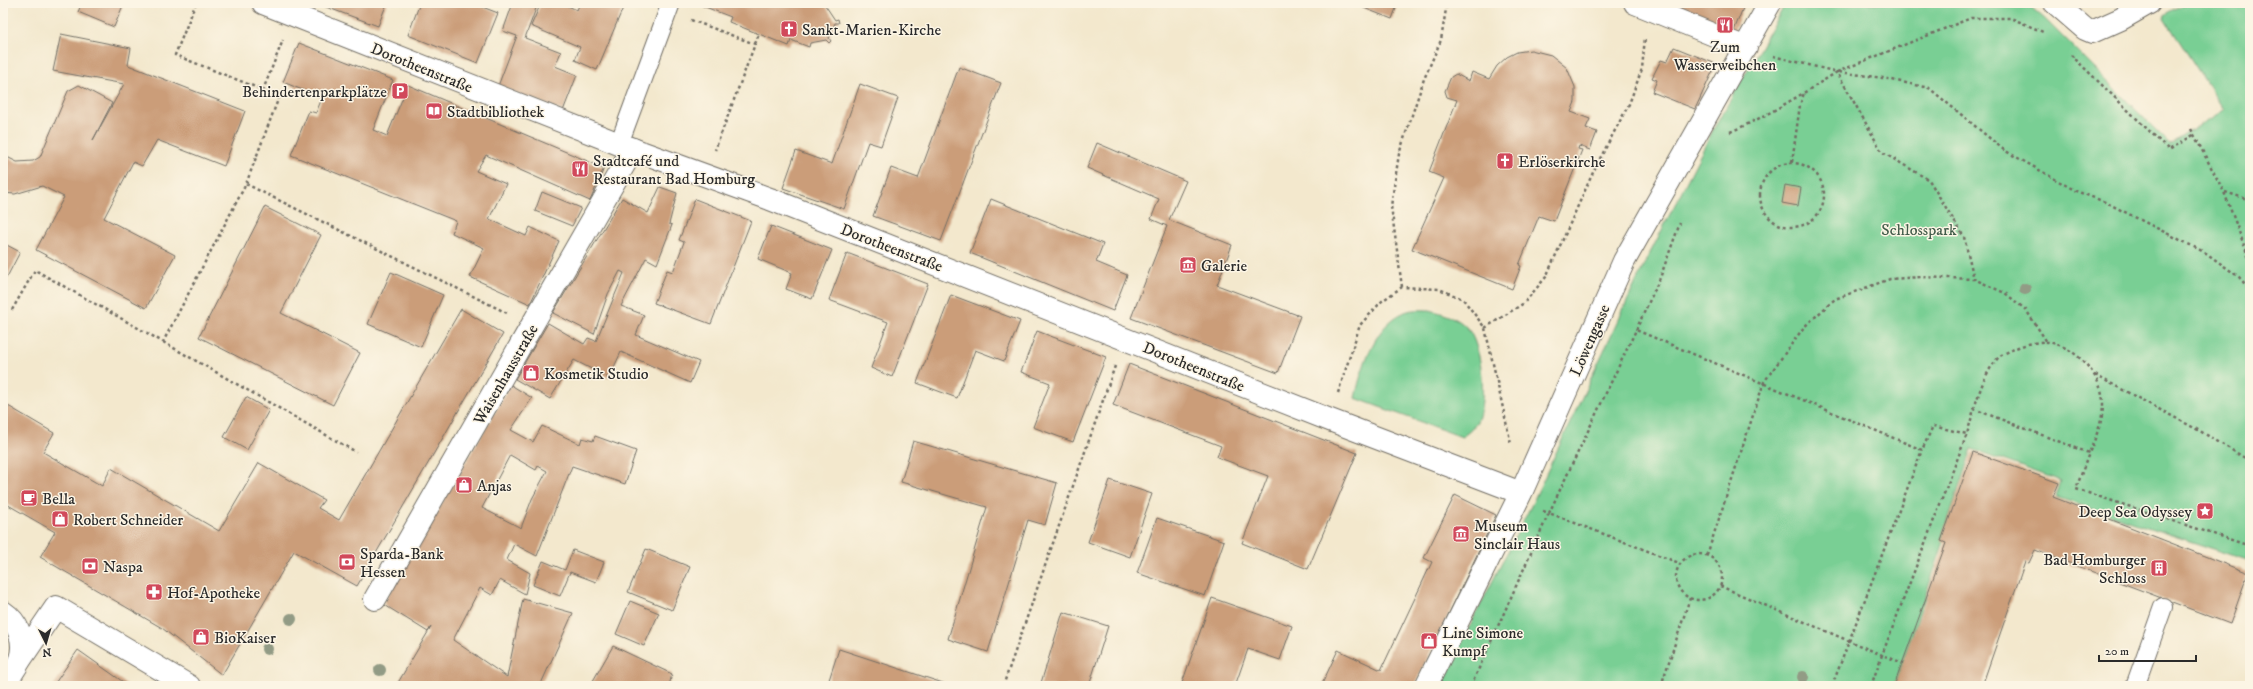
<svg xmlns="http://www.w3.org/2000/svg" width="2253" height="689" font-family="'IM FELL DW Pica',serif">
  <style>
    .green { fill: #79cf94; stroke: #527d60 }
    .building { fill: #cb9d79; fill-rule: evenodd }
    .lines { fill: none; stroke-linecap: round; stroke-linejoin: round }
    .service-casing { stroke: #716d64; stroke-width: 20 }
    .pedestrian-casing { stroke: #716d64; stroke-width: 24 }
    .minor-casing { stroke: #716d64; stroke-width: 24 }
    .path { stroke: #716d64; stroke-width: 2.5; stroke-dasharray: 3 3; stroke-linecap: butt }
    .service { stroke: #fff; stroke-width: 18 }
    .pedestrian { stroke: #fff; stroke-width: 22 }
    .minor { stroke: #fff; stroke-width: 22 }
    .tree { fill: #929b85 }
    .labels { text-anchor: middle; stroke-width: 3; stroke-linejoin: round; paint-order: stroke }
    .poi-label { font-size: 16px; fill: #2b2b2b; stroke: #fcf5e5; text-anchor: start }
    .street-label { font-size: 16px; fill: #2b2b2b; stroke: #fcf5e5 }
    .park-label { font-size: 16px; fill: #425c4a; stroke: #fcf5e5 }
  </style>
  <rect width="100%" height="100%" fill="#fcf5e5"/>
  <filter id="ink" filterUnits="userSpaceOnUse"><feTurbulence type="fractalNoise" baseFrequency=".025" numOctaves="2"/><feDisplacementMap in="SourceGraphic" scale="8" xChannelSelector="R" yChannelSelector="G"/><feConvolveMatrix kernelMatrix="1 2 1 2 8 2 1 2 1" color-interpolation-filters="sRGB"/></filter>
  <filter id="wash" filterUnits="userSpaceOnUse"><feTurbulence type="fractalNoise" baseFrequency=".012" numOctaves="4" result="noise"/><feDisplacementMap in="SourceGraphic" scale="16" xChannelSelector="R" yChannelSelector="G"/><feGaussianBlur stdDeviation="0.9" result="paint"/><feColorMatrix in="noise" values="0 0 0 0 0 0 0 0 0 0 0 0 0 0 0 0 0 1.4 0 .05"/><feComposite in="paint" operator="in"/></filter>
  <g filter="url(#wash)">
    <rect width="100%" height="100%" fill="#f3e8cd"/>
    <path class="green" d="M 1786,3 L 2026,3 L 2045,19 L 2170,144 L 2224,110 L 2163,16 L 2187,3 L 2250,3 L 2250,561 L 2056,497 L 2061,481 L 1972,449 L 1941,541 L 1944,542 L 1894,686 L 1439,686 L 1531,506 L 1645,263 L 1713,130 Z
      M 1430,310 C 1444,314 1458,317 1468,329 C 1482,347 1487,398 1478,419 C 1475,427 1469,432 1462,437 L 1355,398 C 1362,367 1374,325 1405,312 C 1412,309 1423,310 1430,310 Z"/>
    <g id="blocks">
      <path class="building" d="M 82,3 L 124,3 L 114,27 L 78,12 Z
        M 315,3 L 387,3 L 378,26 Z
        M 420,3 L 472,3 L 498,13 L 478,63 L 408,35 Z
        M 513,3 L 538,3 L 525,38 L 561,52 L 555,66 L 577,75 L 563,111 L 498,86 L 517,36 L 503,31 Z
        M 541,3 L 561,3 L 577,10 L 580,3 L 625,3 L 597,70 L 575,60 L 580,47 L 531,26 Z
        M 695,3 L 826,3 L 825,5 L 835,20 L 838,19 L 839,23 L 835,23 L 829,38 L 831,41 L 829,43 L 826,40 L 810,43 L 809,47 L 791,40 L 789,46 L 729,22 L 731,17 Z
        M 1351,3 L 1398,3 L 1392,19 Z
        M 1673,3 L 1745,3 L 1733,33 L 1671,8 Z
        M 61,34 L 131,48 L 128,65 L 245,111 L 224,166 L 157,140 L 142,166 L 133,162 L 104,218 L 175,255 L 146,308 L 36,250 L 64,197 L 42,186 L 15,194 L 3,193 L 3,155 L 17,162 L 33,161 L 40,157 L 68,91 L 79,85 L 112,103 L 93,140 L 124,84 L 53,71 Z
        M 299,43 L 393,80 L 373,130 L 387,136 L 408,85 L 604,168 L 590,201 L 486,155 L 476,171 L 506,184 L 489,219 L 526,236 L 530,227 L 559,241 L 530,304 L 470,277 L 484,248 L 452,233 L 456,221 L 291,155 L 309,111 L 316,113 L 322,98 L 283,82 Z
        M 1674,47 L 1716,64 L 1695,109 L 1652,92 L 1657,80 L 1652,78 L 1661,60 L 1667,62 Z
        M 1531,50 L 1551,55 L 1567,68 L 1575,87 L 1575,102 L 1571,112 L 1590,119 L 1586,128 L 1597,132 L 1590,150 L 1579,146 L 1578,149 L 1582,150 L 1554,221 L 1539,216 L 1519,265 L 1521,266 L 1512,289 L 1412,249 L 1444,178 L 1429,172 L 1457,100 L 1447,97 L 1445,91 L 1451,77 L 1456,74 L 1469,81 L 1472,72 L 1489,79 L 1497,66 L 1507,57 L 1517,52 Z
        M 959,67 L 1001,83 L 941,241 L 873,216 L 891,168 L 918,178 Z
        M 860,84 L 898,98 L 881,146 L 868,142 L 844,209 L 783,188 L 796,151 L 832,164 Z
        M 1097,143 L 1186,181 L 1169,220 L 1232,245 L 1217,285 L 1300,316 L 1278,373 L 1131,318 L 1167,226 L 1151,219 L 1159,199 L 1087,168 Z
        M 1785,185 L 1801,188 L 1798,206 L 1782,203 Z
        M 660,187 L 677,193 L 669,224 L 672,225 L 657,264 L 646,258 L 621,306 L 644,315 L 636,335 L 699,362 L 690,383 L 621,352 L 609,378 L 574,360 L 550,399 L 515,379 L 548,323 L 584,344 L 588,338 L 596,341 L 624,273 L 620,271 L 608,294 L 594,334 L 553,313 L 622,198 L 648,213 Z
        M 542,192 L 581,208 L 572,226 L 535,211 Z
        M 695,199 L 751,221 L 711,324 L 654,303 L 667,270 L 673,272 L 684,242 L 679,240 Z
        M 991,199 L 1103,244 L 1096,262 L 1127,275 L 1113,311 L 970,253 Z
        M 265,207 L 321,235 L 281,313 L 360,353 L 333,405 L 199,337 Z
        M 771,226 L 832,250 L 812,299 L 786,289 L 792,273 L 758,259 Z
        M 3,243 L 20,252 L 7,277 L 3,275 Z
        M 847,253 L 928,284 L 892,377 L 871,368 L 888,322 L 829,300 Z
        M 391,272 L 443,295 L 421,347 L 368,324 Z
        M 951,295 L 1020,321 L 1004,361 L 975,350 L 957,398 L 917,383 Z
        M 461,309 L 503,334 L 357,586 L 294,551 L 222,675 L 162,628 L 40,557 L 55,532 L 3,502 L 3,403 L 54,433 L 43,452 L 102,486 L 111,468 L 219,531 L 259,463 L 324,500 L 318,508 L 339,520 Z
        M 1037,331 L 1106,357 L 1073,442 L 1033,427 L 1050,383 L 1021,372 Z
        M 1129,364 L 1357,453 L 1308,569 L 1242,543 L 1268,476 L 1217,457 L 1221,446 L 1113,405 Z
        M 511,385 L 532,398 L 511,430 L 533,442 L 542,426 L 580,444 L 582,438 L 593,441 L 595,436 L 636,451 L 625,484 L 572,466 L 537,556 L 514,544 L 507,560 L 530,573 L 525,594 L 500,580 L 492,595 L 480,588 L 453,640 L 507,677 L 523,599 L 573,613 L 540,686 L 396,686 L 431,627 L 428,632 L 383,604 ZM 510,455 L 536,470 L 538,466 L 547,471 L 532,499 L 521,528 L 482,508 Z
        M 246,397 L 269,410 L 247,450 L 224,437 Z
        M 913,441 L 1057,483 L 1045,525 L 1028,520 L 988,652 L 948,639 L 987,507 L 901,482 Z
        M 1973,452 L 2059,483 L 2053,497 L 2248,573 L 2230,624 L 2035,550 L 2029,563 L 2025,562 L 1982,686 L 1894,686 L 1946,543 L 1941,541 Z
        M 1110,480 L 1152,494 L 1130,557 L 1088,542 Z
        M 1455,495 L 1496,515 L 1414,686 L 1325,686 L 1322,684 L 1338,650 L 1381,670 L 1432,562 L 1424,558 Z
        M 1157,518 L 1224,541 L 1205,596 L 1137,573 Z
        M 646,549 L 690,567 L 672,610 L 628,592 Z
        M 573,550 L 604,562 L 596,582 L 570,572 L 560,596 L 533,585 L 543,561 L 565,570 Z
        M 1212,598 L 1292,626 L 1280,660 L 1248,649 L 1235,686 L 1181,686 Z
        M 630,601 L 659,613 L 644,646 L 616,634 Z
        M 1063,612 L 1108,626 L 1089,686 L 1040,686 Z
        M 613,646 L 672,674 L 669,686 L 590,686 Z
        M 839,649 L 952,686 L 827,686 Z
        M 78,650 L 129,686 L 53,686 Z"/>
    </g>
  </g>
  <g filter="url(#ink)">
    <use href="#blocks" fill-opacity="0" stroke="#716d64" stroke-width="1"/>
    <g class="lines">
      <g class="service-casing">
        <path id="service" d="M 619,144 L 671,3
          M 2135,686 L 2163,607"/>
      </g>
      <g class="pedestrian-casing">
        <path id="pedestrian" d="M 375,599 L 633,149
          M 20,660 L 56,607 L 189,686"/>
      </g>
      <g class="minor-casing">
        <path id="minor" d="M 263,3 L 619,144 L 770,199 L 1330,420 L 1521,493
          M 1635,3 L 1746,48
          M 2055,3 L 2085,29 L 2092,32 L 2121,19 L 2149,3
          M 3,612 C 18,622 26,641 20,659 C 17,668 8,678 3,686
          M 1426,686 L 1521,493 L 1624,261 L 1770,3"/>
      </g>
      <path class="path" d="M 196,3 L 175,55 L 263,90 L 283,40
        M 691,20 L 755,44 L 715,150
        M 755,44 L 759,34
        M 2071,55 L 2169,150 L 2195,134
        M 1773,56 L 1837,72 L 1971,18 L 2011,18 L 2043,32
        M 1839,72 L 1883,78 L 1929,88 L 2004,150 L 2076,191 L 2105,202 L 2206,253 L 2239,277 L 2250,290
        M 2191,129 L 2224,192 L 2250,261
        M 1730,132 C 1768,116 1802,94 1837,72 L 1882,152 L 1929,180 L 1964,237 L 1974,279 L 2005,293 L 2026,310 L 2047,342
        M 1792,162 L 1800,105 L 1804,93
        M1760 195a32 32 0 1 1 64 0a32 32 0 1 1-64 0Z
        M 246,184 L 507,313
        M 2225,192 L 2250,200
        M 1402,287 L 1391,206 L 1399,154 L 1424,79 L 1441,40 L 1447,3
        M 12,310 L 35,270 L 163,342 L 246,184 L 279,97 L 263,90
        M 1485,328 L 1524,303 L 1546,277 L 1595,168 L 1629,104 L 1642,69 L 1645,37
        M 1636,330 L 1660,278 L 1680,223
        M 163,342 L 356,452
        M 2095,375 L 2200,431 L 2250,461
        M 1338,393 L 1360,325 L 1382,301 L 1402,287 L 1439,289 L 1463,299 L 1485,328 L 1511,444
        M 1974,409 C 1980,390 1985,372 1999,357 C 2002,354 2008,352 2012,350 C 2021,345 2037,341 2048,342 C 2075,346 2103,376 2103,403 C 2103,422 2096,436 2089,453
        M 1543,511 L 1549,513 L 1636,330 L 1922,450 L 1933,426 L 1967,434 L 1974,409 L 2089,453 L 2076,489 L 2250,546
        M1676 577a23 23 0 1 1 46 0a23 23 0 1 1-46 0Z
        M 1707,555 L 1764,382 L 1804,327 L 1835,299 L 1890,279 L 1921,277 L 1974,279
        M 1720,586 L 1882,655 L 1967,434
        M 1003,686 L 1115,366
        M 1471,686 L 1549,513 L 1679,563
        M 1661,686 L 1690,598
        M 1832,686 L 1922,450
        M 1871,686 L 1882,655 L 1903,663"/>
      <use href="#service" class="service"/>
      <use href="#pedestrian" class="pedestrian"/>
      <use href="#minor" class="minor"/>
    </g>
    <g class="tree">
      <circle cx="2025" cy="289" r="6"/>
      <circle cx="291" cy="619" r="6"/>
      <circle cx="267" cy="649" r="6"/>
      <circle cx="380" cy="670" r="6"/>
      <circle cx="1803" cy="677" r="6"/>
    </g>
  </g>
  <defs>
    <g id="restaurant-square" transform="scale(0.9)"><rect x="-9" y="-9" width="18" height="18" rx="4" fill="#d1495b" stroke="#fcf5e5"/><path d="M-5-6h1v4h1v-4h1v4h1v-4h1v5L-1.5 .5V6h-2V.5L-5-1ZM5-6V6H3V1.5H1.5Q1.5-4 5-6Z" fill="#fff"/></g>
    <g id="church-square" transform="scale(0.9)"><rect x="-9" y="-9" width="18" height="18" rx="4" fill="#d1495b" stroke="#fcf5e5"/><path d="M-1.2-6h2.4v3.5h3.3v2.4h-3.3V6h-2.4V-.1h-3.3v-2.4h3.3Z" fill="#fff"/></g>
    <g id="parking-square" transform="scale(0.9)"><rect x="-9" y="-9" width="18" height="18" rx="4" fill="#d1495b" stroke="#fcf5e5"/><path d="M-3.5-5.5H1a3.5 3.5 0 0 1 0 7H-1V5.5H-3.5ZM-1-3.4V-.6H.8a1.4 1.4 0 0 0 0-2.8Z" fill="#fff"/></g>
    <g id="library-square" transform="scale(0.9)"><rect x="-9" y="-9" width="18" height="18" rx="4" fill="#d1495b" stroke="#fcf5e5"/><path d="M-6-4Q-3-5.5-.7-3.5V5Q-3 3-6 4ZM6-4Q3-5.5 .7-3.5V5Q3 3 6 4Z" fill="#fff"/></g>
    <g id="museum-square" transform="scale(0.9)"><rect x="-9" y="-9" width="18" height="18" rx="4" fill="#d1495b" stroke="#fcf5e5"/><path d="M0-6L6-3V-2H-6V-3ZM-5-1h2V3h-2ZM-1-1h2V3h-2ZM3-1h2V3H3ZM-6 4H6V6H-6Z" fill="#fff"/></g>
    <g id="shop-square" transform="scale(0.9)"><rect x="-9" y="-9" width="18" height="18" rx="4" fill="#d1495b" stroke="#fcf5e5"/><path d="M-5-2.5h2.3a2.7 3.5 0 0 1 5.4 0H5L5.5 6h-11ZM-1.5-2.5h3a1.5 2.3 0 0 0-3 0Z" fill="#fff"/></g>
    <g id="cafe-square" transform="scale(0.9)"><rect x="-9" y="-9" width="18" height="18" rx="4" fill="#d1495b" stroke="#fcf5e5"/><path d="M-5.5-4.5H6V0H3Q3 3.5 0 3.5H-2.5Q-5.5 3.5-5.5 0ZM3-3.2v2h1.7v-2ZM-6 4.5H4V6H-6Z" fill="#fff"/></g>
    <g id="sight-square" transform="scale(0.9)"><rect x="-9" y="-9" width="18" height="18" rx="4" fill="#d1495b" stroke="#fcf5e5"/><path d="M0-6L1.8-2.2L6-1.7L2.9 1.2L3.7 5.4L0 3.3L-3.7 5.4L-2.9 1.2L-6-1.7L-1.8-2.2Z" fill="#fff"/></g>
    <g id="bank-square" transform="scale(0.9)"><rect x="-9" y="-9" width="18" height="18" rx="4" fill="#d1495b" stroke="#fcf5e5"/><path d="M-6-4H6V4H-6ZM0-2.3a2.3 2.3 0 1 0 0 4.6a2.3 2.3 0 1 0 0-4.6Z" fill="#fff"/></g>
    <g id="building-square" transform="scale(0.9)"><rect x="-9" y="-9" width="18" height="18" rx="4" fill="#d1495b" stroke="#fcf5e5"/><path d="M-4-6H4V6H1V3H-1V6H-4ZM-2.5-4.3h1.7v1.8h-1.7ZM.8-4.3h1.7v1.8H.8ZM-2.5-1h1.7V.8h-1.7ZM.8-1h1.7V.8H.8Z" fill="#fff"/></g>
    <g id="pharmacy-square" transform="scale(0.9)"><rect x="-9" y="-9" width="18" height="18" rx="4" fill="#d1495b" stroke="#fcf5e5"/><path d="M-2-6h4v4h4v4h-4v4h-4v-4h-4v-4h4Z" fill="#fff"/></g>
  </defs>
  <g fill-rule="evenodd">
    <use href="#restaurant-square" x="1725" y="25"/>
    <use href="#church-square" x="789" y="29"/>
    <use href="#parking-square" x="400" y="91"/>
    <use href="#library-square" x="434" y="111"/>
    <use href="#church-square" x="1505" y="161"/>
    <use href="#restaurant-square" x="580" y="169"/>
    <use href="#museum-square" x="1188" y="265"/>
    <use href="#shop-square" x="531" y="373"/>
    <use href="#shop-square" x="464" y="485"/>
    <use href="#cafe-square" x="29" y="498"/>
    <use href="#sight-square" x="2205" y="511"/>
    <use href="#shop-square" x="60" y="519"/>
    <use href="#museum-square" x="1461" y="534"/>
    <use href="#bank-square" x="347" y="562"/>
    <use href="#bank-square" x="90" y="566"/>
    <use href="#building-square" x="2159" y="568"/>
    <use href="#pharmacy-square" x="154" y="592"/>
    <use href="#shop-square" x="201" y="637"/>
    <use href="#shop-square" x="1429" y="641"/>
  </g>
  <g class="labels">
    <g class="poi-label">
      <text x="802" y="35">Sankt-Marien-Kirche</text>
      <text x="1725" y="52" text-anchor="middle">Zum<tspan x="1725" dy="18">Wasserweibchen</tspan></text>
      <text x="387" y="97" text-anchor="end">Behindertenparkplätze</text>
      <text x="447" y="117">Stadtbibliothek</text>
      <text x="593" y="166">Stadtcafé und<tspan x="593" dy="18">Restaurant Bad Homburg</tspan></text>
      <text x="1518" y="167">Erlöserkirche</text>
      <text x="1201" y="271">Galerie</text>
      <text x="544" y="379">Kosmetik Studio</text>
      <text x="477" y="491">Anjas</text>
      <text x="42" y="504">Bella</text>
      <text x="2192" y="517" text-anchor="end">Deep Sea Odyssey</text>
      <text x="73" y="525">Robert Schneider</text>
      <text x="1474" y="531">Museum<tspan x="1474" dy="18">Sinclair Haus</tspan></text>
      <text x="360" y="559">Sparda-Bank<tspan x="360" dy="18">Hessen</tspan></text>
      <text x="2146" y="565" text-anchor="end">Bad Homburger<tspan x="2146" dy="18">Schloss</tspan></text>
      <text x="103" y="572">Naspa</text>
      <text x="167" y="598">Hof-Apotheke</text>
      <text x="1442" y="638">Line Simone<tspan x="1442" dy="18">Kumpf</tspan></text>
      <text x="214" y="643">BioKaiser</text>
    </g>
    <g class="street-label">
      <text transform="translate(422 67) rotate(22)" y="6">Dorotheenstraße</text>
      <text transform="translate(892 247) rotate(21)" y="6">Dorotheenstraße</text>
      <text transform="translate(1589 340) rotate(-66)" y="6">Löwengasse</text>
      <text transform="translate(1194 366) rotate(22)" y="6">Dorotheenstraße</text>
      <text transform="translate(505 374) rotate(-60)" y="6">Waisenhausstraße</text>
    </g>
    <g class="park-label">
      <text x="1919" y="235">Schlosspark</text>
    </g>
  </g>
  <rect width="2253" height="689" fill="none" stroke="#fcf5e5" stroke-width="16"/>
  <g transform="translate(46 643) rotate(175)" stroke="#fcf5e5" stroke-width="3" paint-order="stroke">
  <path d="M0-3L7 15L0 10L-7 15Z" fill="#2b2b2b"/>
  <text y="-6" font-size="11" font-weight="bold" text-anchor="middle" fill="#2b2b2b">N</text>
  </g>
  <path d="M2099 655v6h97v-6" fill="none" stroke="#2b2b2b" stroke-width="2"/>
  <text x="2105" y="655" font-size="12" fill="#2b2b2b" stroke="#fcf5e5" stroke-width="3" paint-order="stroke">20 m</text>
</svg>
